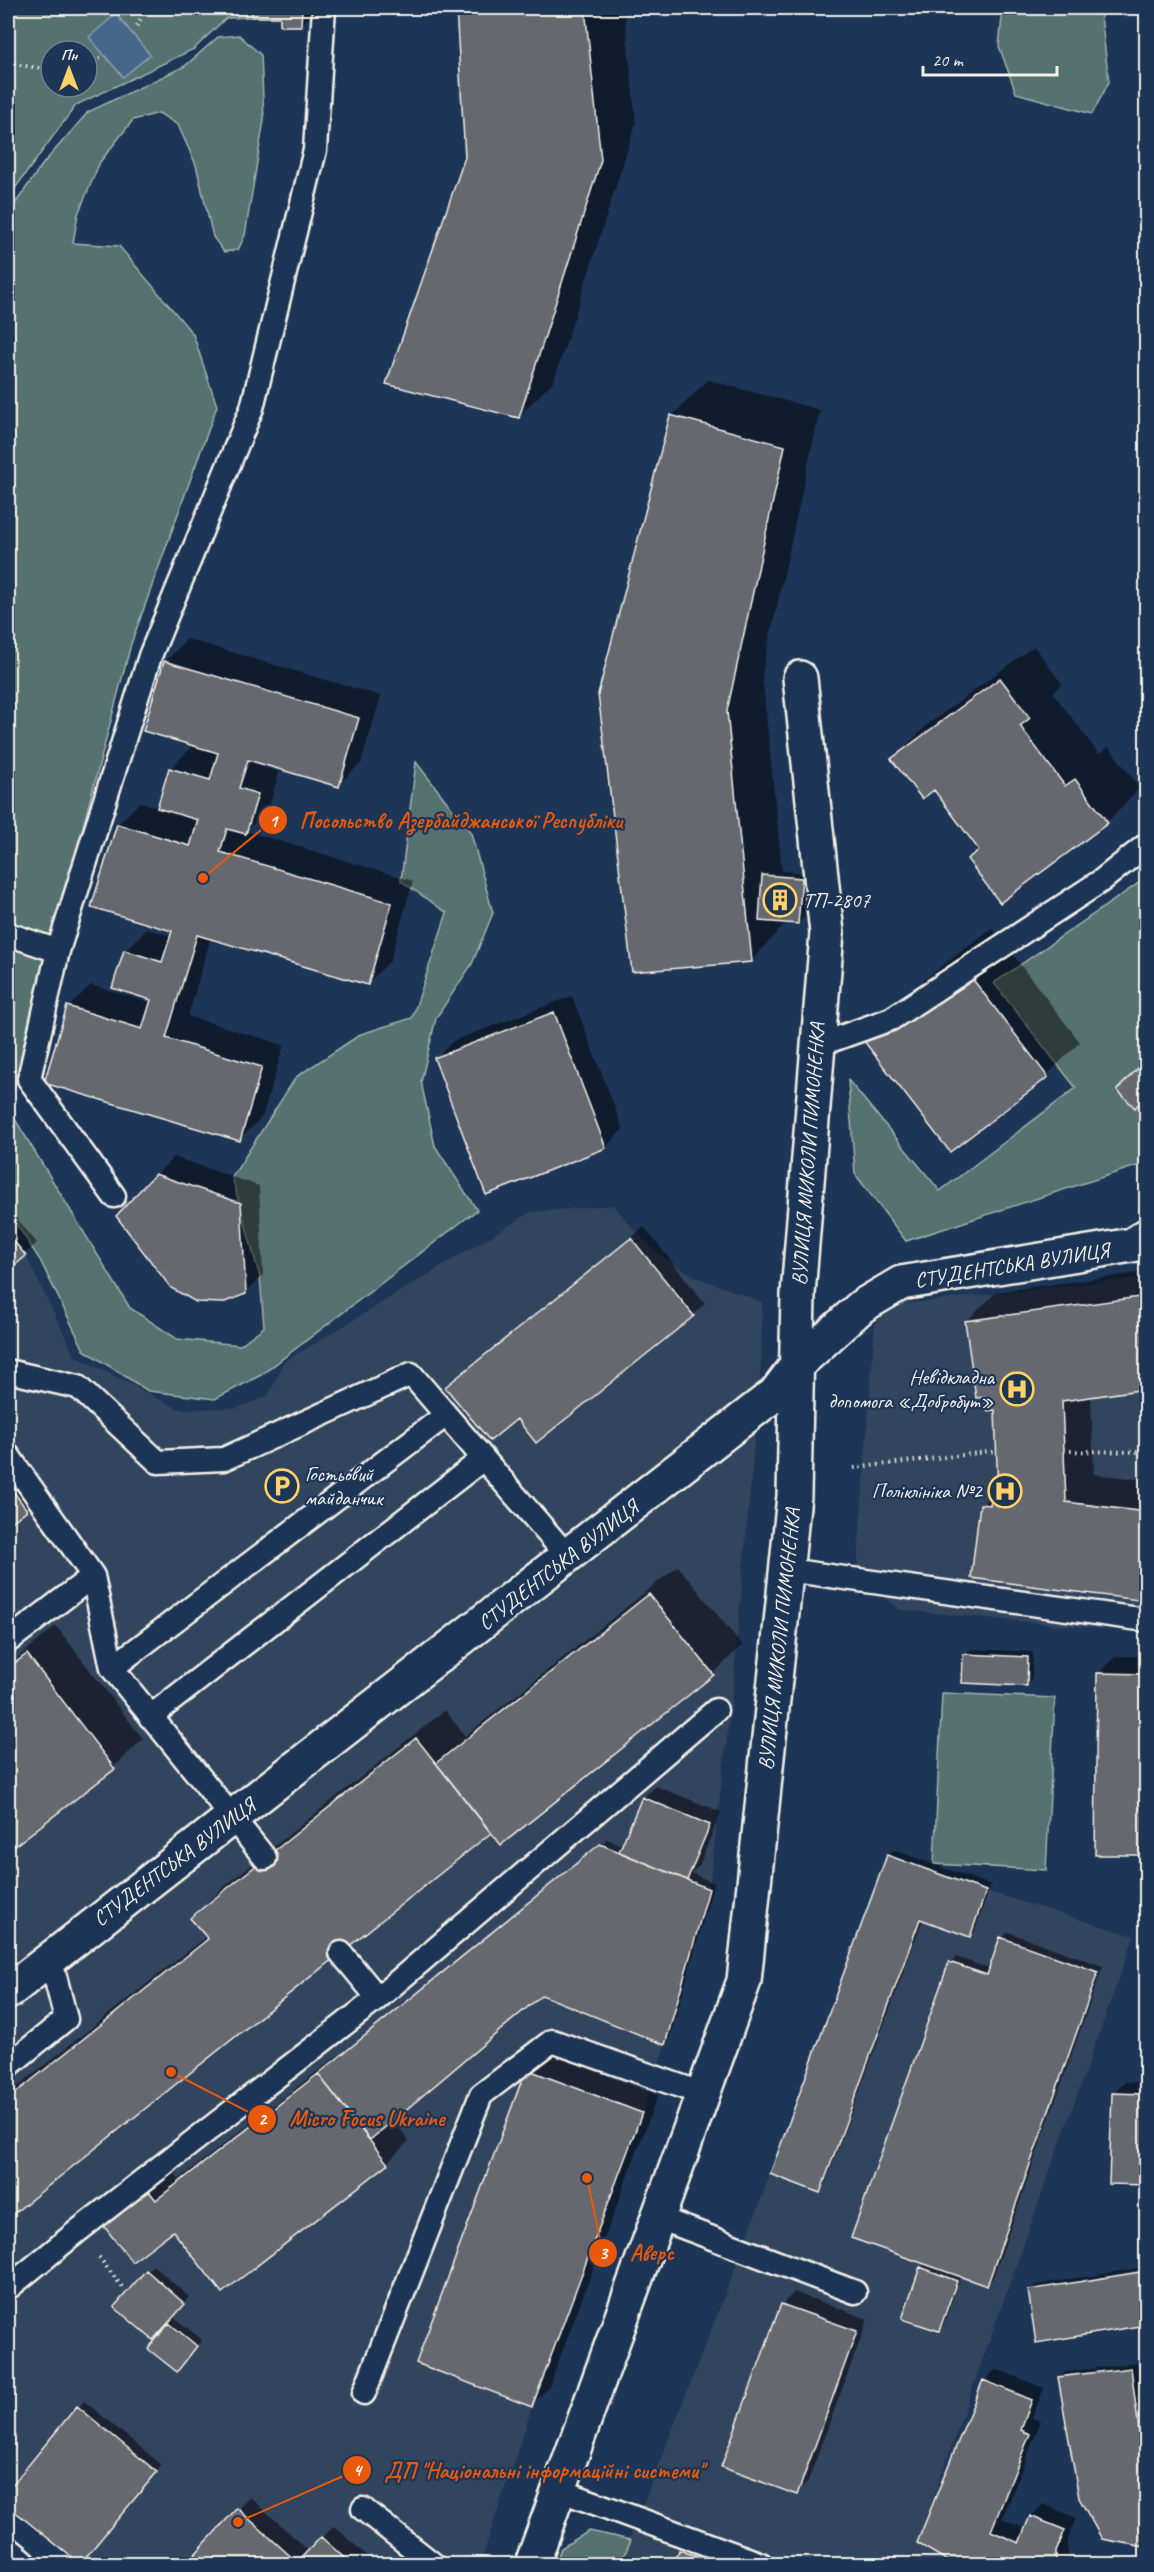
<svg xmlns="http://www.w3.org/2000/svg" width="1154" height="2572" font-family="Caveat,sans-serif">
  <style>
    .built { fill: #33445e }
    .green { fill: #557270; stroke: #a4b2ac; stroke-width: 1.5; fill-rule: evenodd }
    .water { fill: #47668c; stroke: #8c9eb1; stroke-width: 1.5 }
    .shadow { fill: #0007 }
    .building { fill: #666770; stroke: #f4f1e8; stroke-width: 1.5 }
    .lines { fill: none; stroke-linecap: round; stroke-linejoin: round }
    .lane-casing { stroke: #f4f1e8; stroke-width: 27 }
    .street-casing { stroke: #f4f1e8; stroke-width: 38 }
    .path { stroke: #f4f1e8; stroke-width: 4; stroke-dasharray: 1.5 4.5; stroke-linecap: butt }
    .lane { stroke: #1d3557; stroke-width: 22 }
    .street { stroke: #1d3557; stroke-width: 33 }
    .labels { text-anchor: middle; stroke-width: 4.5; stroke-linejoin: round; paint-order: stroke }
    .poi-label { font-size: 21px; fill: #f4f1e8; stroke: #1d3557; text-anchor: start }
    .street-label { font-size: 21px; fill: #f4f1e8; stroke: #1d3557 }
    .leader { fill: none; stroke: #e8590c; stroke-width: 2 }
    .callout-dot { fill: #e8590c; stroke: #1d3557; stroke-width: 2 }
    .mark-label { font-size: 18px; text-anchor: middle; font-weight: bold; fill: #fff }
    .callout-label { font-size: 22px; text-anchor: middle; font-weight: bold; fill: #e8590c; stroke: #1d3557; stroke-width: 4.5; stroke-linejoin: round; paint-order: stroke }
  </style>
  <rect width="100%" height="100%" fill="#1d3557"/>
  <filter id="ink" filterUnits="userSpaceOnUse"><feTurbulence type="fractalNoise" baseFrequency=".0167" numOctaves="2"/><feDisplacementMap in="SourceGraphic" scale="12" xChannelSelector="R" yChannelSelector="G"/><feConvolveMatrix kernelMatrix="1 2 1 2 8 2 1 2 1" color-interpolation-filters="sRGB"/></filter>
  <g filter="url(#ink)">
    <path class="built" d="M 614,1205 L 634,1230 L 660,1256 L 696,1277 L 762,1302 L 761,1365 L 733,1686 L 709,1889 L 665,2045 L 642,2113 L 532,2407 L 480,2564 L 79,2564 L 8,2506 L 8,1234 L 26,1256 L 75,1356 L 179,1409 L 237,1408 L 268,1396 L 284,1362 L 531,1212 Z
      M 1146,1277 L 1146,1633 L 900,1610 L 857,1571 L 876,1307 Z
      M 887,1855 L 986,1891 L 1134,1936 L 917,2543 L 953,2564 L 620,2564 L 743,2248 Z"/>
    <path class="green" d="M 8,8 L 252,8 L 252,17 L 226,18 L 194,49 L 76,105 L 8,198 ZM 51,51 L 87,51 L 87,87 L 51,87 Z
      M 1003,8 L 1100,8 L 1109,82 L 1092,114 L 1016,93 L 999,46 Z
      M 239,35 L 261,55 L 264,120 L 245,235 L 238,250 L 224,252 L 213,237 L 196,165 L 178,125 L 159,113 L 133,120 L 100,162 L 78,214 L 73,243 L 119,246 L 193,334 L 217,406 L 131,644 L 12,1097 L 13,1116 L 130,1308 L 177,1339 L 240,1345 L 264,1327 L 260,1277 L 232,1177 L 296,1077 L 361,1034 L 412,1018 L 447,913 L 401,881 L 416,762 L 471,833 L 493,913 L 472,964 L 436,1018 L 421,1082 L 435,1146 L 477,1210 L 261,1375 L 215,1399 L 148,1391 L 84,1350 L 40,1260 L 8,1211 L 8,214 L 42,165 L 88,112 L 185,66 L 218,37 Z
      M 1146,878 L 1146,1163 L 906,1241 L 855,1174 L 848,1080 L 940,1191 L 1076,1088 L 994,983 Z
      M 942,1693 L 1055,1698 L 1046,1870 L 934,1864 Z
      M 589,2531 L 631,2540 L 620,2564 L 555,2564 L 561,2548 Z"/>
    <path class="water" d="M 116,14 L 150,55 L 123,77 L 89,37 Z"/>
    <path class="shadow" d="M 253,8 L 313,8 L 313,13 L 301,25 L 282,15 L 253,16 Z
      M 457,8 L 624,8 L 636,123 L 554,381 L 518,417 L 467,157 Z
      M 708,380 L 820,410 L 762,674 L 782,871 L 807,873 L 804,917 L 798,923 L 787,922 L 752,960 L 672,416 Z
      M 187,639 L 381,696 L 361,763 L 338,785 L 262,763 L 260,766 L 279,772 L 268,810 L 246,831 L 413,881 L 390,961 L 367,984 L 211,937 L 188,1016 L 284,1045 L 262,1117 L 240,1139 L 68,1007 L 91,985 L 152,1003 L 153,999 L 125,951 L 147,929 L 172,936 L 174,930 L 118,824 L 140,802 L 159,808 L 170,769 L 195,744 L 165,662 Z
      M 1034,646 L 1062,684 L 1053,693 L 1099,754 L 1109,747 L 1140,788 L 1107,822 L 969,859 L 980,848 L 935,788 L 893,759 L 927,725 Z
      M 992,928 L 1080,1042 L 1047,1075 L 951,1150 L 862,1036 L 895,1002 Z
      M 572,996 L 623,1129 L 606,1147 L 436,1058 L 453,1041 Z
      M 1146,1061 L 1146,1094 L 1135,1106 L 1119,1090 Z
      M 174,1157 L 259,1186 L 263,1275 L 245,1293 L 156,1175 Z
      M 8,1208 L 37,1243 L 8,1269 Z
      M 644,1227 L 705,1303 L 693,1315 L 517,1417 L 447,1387 Z
      M 1146,1272 L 1146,1387 L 1091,1395 L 1094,1474 L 1146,1480 L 1146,1600 L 973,1577 L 982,1504 L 999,1487 L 996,1409 L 967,1321 L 996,1292 Z
      M 8,1471 L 32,1503 L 8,1523 Z
      M 678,1566 L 742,1645 L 713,1674 L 491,1831 L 8,2216 L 8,2094 L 207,1936 L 192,1918 L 221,1889 L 445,1710 L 465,1736 Z
      M 56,1626 L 143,1739 L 114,1767 L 8,1849 L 8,1666 Z
      M 971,1649 L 1033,1652 L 1032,1678 L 1027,1684 L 965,1655 Z
      M 1116,1656 L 1146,1656 L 1146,1854 L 1096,1854 L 1098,1674 Z
      M 656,1786 L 721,1812 L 699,1866 L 691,1873 L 714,1883 L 670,2037 L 664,2043 L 542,1993 L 393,2119 L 409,2141 L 387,2163 L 173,2228 L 105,2225 L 171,2168 L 179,2179 L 341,2053 L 343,2055 L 607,1839 L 624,1846 L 643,1798 Z
      M 894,1850 L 991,1885 L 975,1930 L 969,1935 L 923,1919 L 825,2185 L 820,2191 L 888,1856 Z
      M 1008,1932 L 1103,1966 L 993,2278 L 987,2284 L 961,2275 L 944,2324 L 938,2330 L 921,2268 L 926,2263 L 950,1963 L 956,1957 L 991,1969 L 1002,1938 Z
      M 545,2052 L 658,2095 L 549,2387 L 532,2405 L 527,2070 Z
      M 1125,2082 L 1146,2082 L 1146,2184 L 1111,2183 L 1113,2094 Z
      M 153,2265 L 189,2297 L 173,2316 L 202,2340 L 182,2364 L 116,2307 Z
      M 1146,2267 L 1146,2324 L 1037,2342 L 1029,2291 L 1035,2285 Z
      M 794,2292 L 868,2319 L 808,2481 L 796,2493 L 782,2305 Z
      M 1137,2363 L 1146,2439 L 1145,2545 L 1103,2538 L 1059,2377 L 1065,2372 Z
      M 996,2369 L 1044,2388 L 1032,2418 L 1041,2421 L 1002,2519 L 1026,2529 L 1031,2517 L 1043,2504 L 1076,2518 L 1068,2539 L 1068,2564 L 956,2564 L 919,2543 L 984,2381 Z
      M 84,2401 L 162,2465 L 80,2563 L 8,2504 L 8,2492 Z
      M 250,2497 L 309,2551 L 334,2526 L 376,2564 L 188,2564 Z
      M 693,2539 L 765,2564 L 676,2564 L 681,2551 Z"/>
    <path class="building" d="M 252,8 L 302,8 L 301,26 L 280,26 L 280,17 L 252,17 Z
      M 456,8 L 585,8 L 601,160 L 519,418 L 386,384 L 465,157 Z
      M 670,415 L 785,446 L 727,711 L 752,962 L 632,972 L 598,694 Z
      M 164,661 L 359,718 L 339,787 L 248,760 L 239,788 L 258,794 L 246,834 L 227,829 L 220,852 L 392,903 L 368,985 L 197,935 L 166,1038 L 262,1067 L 240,1141 L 44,1083 L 67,1006 L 142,1029 L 151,1000 L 112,988 L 124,950 L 162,962 L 172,931 L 91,907 L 117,824 L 190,846 L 198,820 L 157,808 L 169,768 L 210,780 L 218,753 L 143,731 Z
      M 1000,678 L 1030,718 L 1020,726 L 1065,786 L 1075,779 L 1108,823 L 1000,903 L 967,859 L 979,850 L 934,790 L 922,799 L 891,759 Z
      M 762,875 L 802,878 L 798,924 L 759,921 Z
      M 958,960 L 1048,1077 L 950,1152 L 860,1036 Z
      M 554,1012 L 606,1148 L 486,1195 L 434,1058 Z
      M 1142,1064 L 1146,1069 L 1146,1096 L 1135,1108 L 1117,1090 Z
      M 155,1174 L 241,1203 L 246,1294 L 222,1303 L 196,1302 L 171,1288 L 116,1216 Z
      M 8,1234 L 26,1256 L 8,1271 Z
      M 631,1238 L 694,1316 L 536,1443 L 517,1419 L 490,1441 L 445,1387 Z
      M 1146,1296 L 1146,1389 L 1062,1401 L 1066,1502 L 1146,1512 L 1146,1601 L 971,1578 L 980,1504 L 990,1505 L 992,1492 L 998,1493 L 995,1410 L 987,1411 L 985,1397 L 976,1398 L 965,1321 Z
      M 8,1484 L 27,1510 L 8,1525 Z
      M 649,1594 L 714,1675 L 501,1845 L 436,1763 Z
      M 27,1654 L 115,1769 L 8,1851 L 8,1668 Z
      M 963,1654 L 1028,1657 L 1027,1686 L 962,1683 Z
      M 1097,1673 L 1146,1674 L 1146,1855 L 1095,1855 Z
      M 416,1738 L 491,1833 L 8,2218 L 8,2099 L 208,1939 L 190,1918 Z
      M 642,1797 L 710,1825 L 687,1880 L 619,1852 Z
      M 600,1844 L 709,1889 L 665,2045 L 542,1995 L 370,2140 L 318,2074 Z
      M 887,1855 L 986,1891 L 970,1937 L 920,1919 L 820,2193 L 770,2174 Z
      M 1000,1937 L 1098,1972 L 987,2286 L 851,2238 L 949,1962 L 987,1975 Z
      M 526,2069 L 642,2113 L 532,2407 L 416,2363 Z
      M 318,2074 L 388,2164 L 222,2293 L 173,2231 L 132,2262 L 103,2225 L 148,2190 L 156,2200 Z
      M 1112,2093 L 1146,2094 L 1146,2185 L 1109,2184 Z
      M 920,2267 L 957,2281 L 939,2331 L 902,2319 Z
      M 146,2270 L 185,2304 L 153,2340 L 114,2307 Z
      M 1146,2271 L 1146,2325 L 1036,2343 L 1028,2290 Z
      M 781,2304 L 857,2331 L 797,2495 L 721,2467 Z
      M 169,2323 L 197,2346 L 177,2372 L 148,2349 Z
      M 1131,2368 L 1146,2486 L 1146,2525 L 1142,2525 L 1145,2547 L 1102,2539 L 1079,2498 L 1058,2377 Z
      M 983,2380 L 1032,2400 L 1021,2430 L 1030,2434 L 991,2531 L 1019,2543 L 1030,2516 L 1065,2530 L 1056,2552 L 1056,2564 L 953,2564 L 917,2543 Z
      M 77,2406 L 157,2472 L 80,2564 L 8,2506 L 8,2490 Z
      M 237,2508 L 297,2562 L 321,2537 L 351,2564 L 186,2564 Z
      M 679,2550 L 720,2564 L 674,2564 Z"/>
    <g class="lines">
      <g class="lane-casing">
        <path id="lane" d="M 8,934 L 58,951
          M 816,1046 L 891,1019 L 1101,881 L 1146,845
          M 114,1196 L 29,1079 L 58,951 L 150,656 L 252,408 L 315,150 L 324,8
          M 8,1375 L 12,1372 L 78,1387 L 158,1462 L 224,1459 L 411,1374 L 568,1557
          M 8,1455 L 93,1576 L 112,1668 L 265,1858
          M 787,1570 L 1146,1620
          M 8,1641 L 93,1576
          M 112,1668 L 446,1415
          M 150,1717 L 483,1459
          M 341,1953 L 378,1998
          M 8,2066 L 66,2019 L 50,1957
          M 659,2218 L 855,2292
          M 8,2288 L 79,2230 L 378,1998 L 716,1710
          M 364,2393 L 481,2095 L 552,2041 L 703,2094
          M 559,2490 L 761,2564
          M 363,2509 L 433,2564"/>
      </g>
      <g class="street-casing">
        <path id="street" d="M 8,1992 L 758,1407 L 775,1394 L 798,1364 L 862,1306 L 901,1283 L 1132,1245 L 1146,1236
          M 8,2555 L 19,2564
          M 532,2564 L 744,1981 L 794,1496 L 798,1294 L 827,933 L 800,678"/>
      </g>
      <path class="path" d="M 137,26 L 146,8
        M 87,61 L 100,58
        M 8,63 L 51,70
        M 1064,1451 L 1146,1452
        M 854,1468 L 996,1451
        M 99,2257 L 123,2288"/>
      <use href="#lane" class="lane"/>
      <use href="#street" class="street"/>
    </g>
  </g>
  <defs>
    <g id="building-ring" transform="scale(1.725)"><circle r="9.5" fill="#1d3557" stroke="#ffd166" stroke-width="1.5"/><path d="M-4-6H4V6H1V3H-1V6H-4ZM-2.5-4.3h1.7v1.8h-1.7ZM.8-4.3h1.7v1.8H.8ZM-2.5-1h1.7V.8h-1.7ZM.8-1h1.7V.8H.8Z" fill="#ffd166"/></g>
    <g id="hospital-ring" transform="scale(1.725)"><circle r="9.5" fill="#1d3557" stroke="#ffd166" stroke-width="1.5"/><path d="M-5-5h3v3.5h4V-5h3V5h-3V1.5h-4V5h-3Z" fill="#ffd166"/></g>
    <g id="parking-ring" transform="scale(1.725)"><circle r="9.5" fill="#1d3557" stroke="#ffd166" stroke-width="1.5"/><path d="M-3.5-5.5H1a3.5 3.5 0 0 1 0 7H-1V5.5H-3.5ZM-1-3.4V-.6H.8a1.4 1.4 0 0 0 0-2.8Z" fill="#ffd166"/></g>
  </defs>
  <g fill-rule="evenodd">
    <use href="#building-ring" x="780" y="900"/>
    <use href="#hospital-ring" x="1017" y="1389"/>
    <use href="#parking-ring" x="282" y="1486"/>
    <use href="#hospital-ring" x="1005" y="1491"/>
  </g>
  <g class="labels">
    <g class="poi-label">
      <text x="803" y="907">ТП-2807</text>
      <text x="994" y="1384" text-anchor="end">Невідкладна<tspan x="994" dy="24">допомога «Добробут»</tspan></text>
      <text x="305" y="1481">Гостьовий<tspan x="305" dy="24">майданчик</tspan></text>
      <text x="982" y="1498" text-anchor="end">Поліклініка №2</text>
    </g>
    <g class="street-label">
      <text transform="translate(808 1154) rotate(-86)" y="7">ВУЛИЦЯ МИКОЛИ ПИМОНЕНКА</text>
      <text transform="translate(1012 1265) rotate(-9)" y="7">СТУДЕНТСЬКА ВУЛИЦЯ</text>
      <text transform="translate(558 1565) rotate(-38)" y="7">СТУДЕНТСЬКА ВУЛИЦЯ</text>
      <text transform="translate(779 1639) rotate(-84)" y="7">ВУЛИЦЯ МИКОЛИ ПИМОНЕНКА</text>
      <text transform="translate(174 1862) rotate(-37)" y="7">СТУДЕНТСЬКА ВУЛИЦЯ</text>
    </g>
  </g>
  <path class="leader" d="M203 878L273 820M171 2072L262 2119M587 2178L603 2253M238 2522L357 2470"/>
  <g class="callout-dot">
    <circle cx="203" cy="878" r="6"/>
    <circle cx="171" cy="2072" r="6"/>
    <circle cx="587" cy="2178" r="6"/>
    <circle cx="238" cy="2522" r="6"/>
    <circle cx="273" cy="820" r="15"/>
    <circle cx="262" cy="2119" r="15"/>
    <circle cx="603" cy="2253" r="15"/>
    <circle cx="357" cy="2470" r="15"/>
  </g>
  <g class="mark-label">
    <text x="273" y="827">1</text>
    <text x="262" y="2125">2</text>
    <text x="603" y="2259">3</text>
    <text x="357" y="2476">4</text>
  </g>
  <g class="callout-label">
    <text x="461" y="828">Посольство Азербайджанської Республіки</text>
    <text x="367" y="2126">Micro Focus Ukraine</text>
    <text x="652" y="2260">Аверс</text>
    <text x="544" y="2478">ДП "Національні інформаційні системи"</text>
  </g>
  <rect width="1154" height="2572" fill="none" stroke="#1d3557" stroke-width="30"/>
  <rect x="15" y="15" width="1124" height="2542" fill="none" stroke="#f4f1e8" stroke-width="2" filter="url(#ink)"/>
  <g transform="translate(69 69)"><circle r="28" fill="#1d3557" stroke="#738091" stroke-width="1.5"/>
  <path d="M0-4.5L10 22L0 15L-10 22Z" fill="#ffd166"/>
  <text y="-9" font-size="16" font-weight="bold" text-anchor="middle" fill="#f4f1e8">Пн</text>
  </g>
  <path d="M923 66v9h134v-9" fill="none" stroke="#f4f1e8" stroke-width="3"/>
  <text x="932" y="66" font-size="18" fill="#f4f1e8" stroke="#1d3557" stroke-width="4.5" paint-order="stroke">20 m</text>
</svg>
